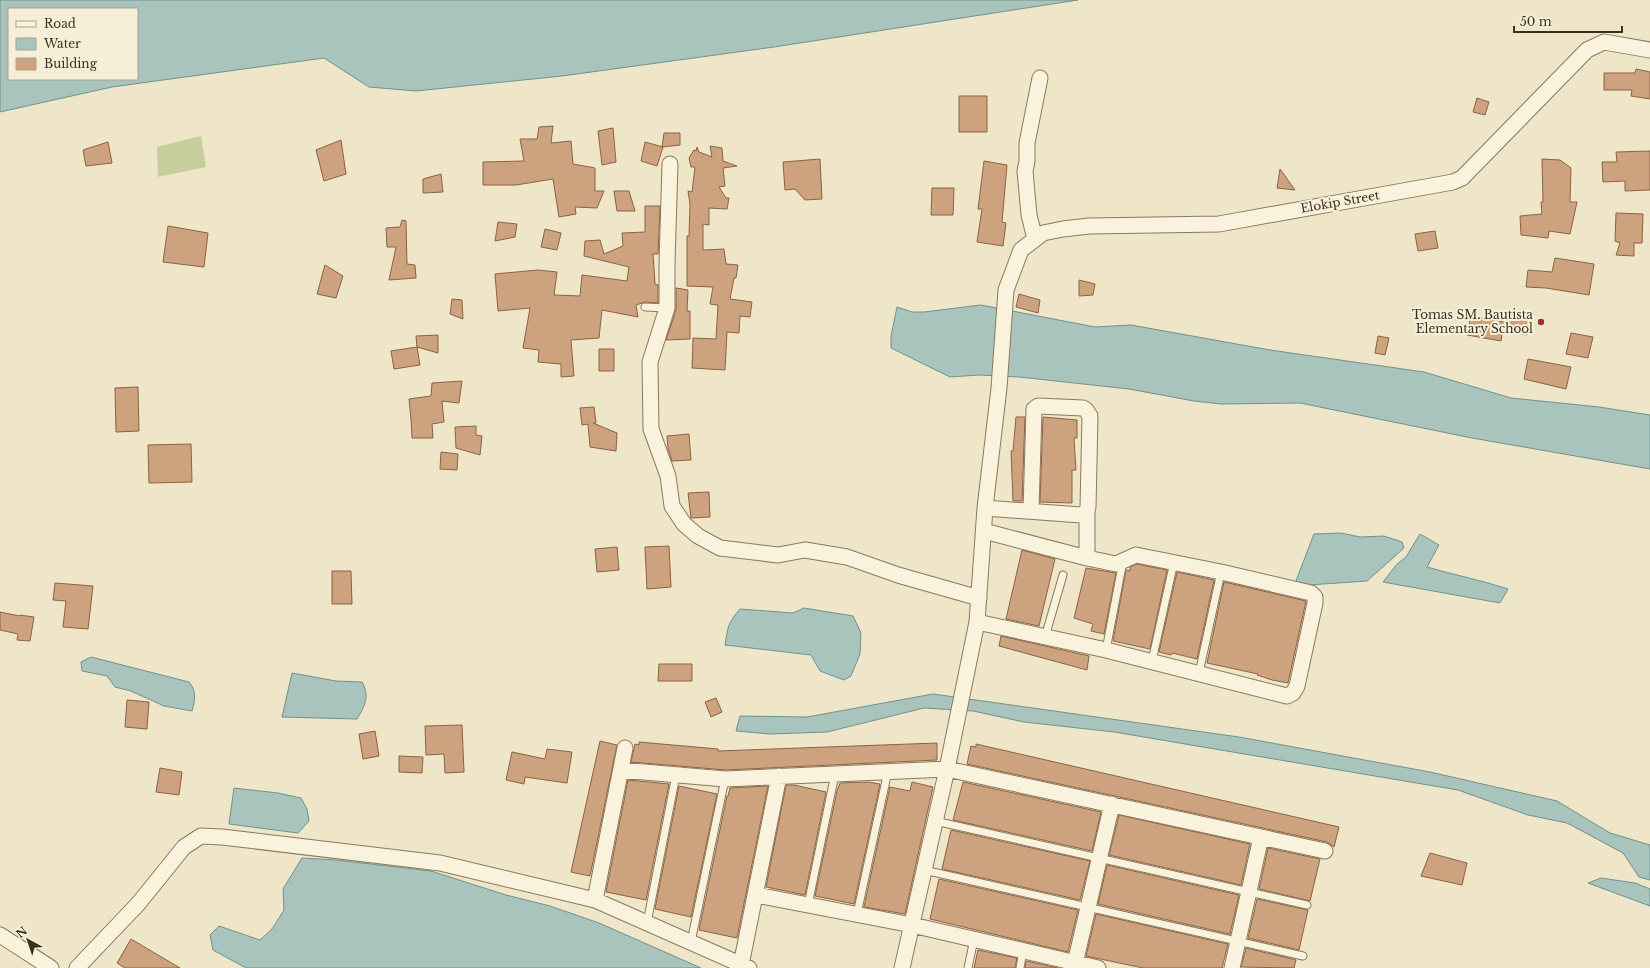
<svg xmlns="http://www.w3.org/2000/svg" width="1650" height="968" font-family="'Libre Baskerville',serif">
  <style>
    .green { fill: #c6ce9c }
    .water { fill: #a9c3bd; stroke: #6f928b; fill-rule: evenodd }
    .building { fill: #cda27e; stroke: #8b6242 }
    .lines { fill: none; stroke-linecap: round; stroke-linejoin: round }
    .service-casing { stroke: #8c785d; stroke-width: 9 }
    .minor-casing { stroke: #8c785d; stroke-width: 17 }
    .service { stroke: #f9f2dc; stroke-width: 7 }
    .minor { stroke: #f9f2dc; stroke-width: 15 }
    .poi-dot { fill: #9b302c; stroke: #f6efd8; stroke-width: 1.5 }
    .labels { text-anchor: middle; stroke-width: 4; stroke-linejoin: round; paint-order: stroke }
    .street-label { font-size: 12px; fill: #3c2f20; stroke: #f6efd8 }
    .poi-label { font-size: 12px; fill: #3c2f20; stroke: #f6efd8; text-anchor: end }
  </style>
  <rect width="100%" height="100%" fill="#efe5c8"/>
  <path class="green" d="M 201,136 L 206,167 L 158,177 L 157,147 Z"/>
  <path class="water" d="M 0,0 L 1078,0 L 774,47 L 562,76 L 416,91 L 369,87 L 324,58 L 112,87 L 0,112 ZM 9,9 L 137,9 L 137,79 L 9,79 Z
    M 981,305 L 1095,327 L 1131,325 L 1270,350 L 1424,372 L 1511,398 L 1599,407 L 1650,415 L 1650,469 L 1472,438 L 1300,403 L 1221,404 L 1194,401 L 1129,389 L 1019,377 L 979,375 L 950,377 L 891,348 L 891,336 L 897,307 L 912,312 L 924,312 Z
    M 1341,533 L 1360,537 L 1384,536 L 1402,542 L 1404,548 L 1367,581 L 1294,586 L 1314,534 Z
    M 1420,534 L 1439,545 L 1427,567 C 1454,575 1481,580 1508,589 L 1500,603 L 1383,582 L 1397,564 L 1406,557 Z
    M 804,608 L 853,616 L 861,633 L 860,654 L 851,676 L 844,680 L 820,671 L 811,655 L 725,645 C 728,626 728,623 740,609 L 793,613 Z
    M 91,657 L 189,682 C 197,691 195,700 192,711 L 164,706 L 131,691 L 115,687 L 107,676 L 82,671 L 81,662 Z
    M 292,673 L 336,681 L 362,682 C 370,696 365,706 357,719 L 282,717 Z
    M 933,694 L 1239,737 L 1430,772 L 1557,801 L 1610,833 L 1650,845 L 1650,880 L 1639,877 L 1623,853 L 1567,823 L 1528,815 L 1458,790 L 1114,732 L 1024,722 L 973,711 L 924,708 L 827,732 L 770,734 L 736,731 L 740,716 L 807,717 Z
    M 234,788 L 278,793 L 301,798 L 307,809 L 309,821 L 298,833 L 229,824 Z
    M 302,858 L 336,860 L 431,871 L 506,895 L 550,906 L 599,923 L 701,968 L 246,968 L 213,950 L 210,935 L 219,926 L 260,940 L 272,929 L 284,910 L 283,889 Z
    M 1601,878 L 1635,883 L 1650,889 L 1650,906 L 1588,883 Z"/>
  <path class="building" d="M 1636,69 L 1650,72 L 1650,99 L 1631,96 L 1632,90 L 1604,90 L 1604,73 L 1635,73 Z
    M 959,96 L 987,96 L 987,132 L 959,132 Z
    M 1477,98 L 1489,102 L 1485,115 L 1473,112 Z
    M 553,126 L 551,143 L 571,141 L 573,164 L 595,168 L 595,191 L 604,191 L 597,208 L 575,207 L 576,214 L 559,217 L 553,179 L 516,185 L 483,185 L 483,162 L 524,161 L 520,139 L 537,139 L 539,127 Z
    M 613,128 L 616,162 L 602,165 L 598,131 Z
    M 664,133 L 680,133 L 680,145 L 662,147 Z
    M 341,140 L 346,174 L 324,181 L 316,150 Z
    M 108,142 L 112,163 L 86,166 L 83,150 Z
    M 645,142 L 663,147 L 657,166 L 641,161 Z
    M 710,146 L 722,148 L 723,161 L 737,166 L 723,168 L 725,186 L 719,187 L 726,198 L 729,198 L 727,209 L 709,208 L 709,225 L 703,224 L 703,250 L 724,249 L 726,264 L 738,265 L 736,278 L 734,278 L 730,299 L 752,302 L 750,317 L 740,316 L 739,333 L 727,332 L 725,370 L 692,368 L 693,338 L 716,339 L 718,305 L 710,304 L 713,287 L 687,286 L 687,236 L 689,236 L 690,204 L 688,191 L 692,192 L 695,167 L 691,167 L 689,158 L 694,150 L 696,151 L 697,147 L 699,152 L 712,157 Z
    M 1650,151 L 1650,190 L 1625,191 L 1625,181 L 1603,182 L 1602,162 L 1617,162 L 1616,152 Z
    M 820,159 L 822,199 L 805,200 L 795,189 L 785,190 L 783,162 Z
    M 1542,159 L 1560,160 L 1571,168 L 1570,202 L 1577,202 L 1570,234 L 1549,231 L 1548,238 L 1521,235 L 1520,216 L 1542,214 L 1541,202 L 1543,202 Z
    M 984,161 L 1007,165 L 1002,222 L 1006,223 L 1003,246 L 977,242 L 982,209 L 978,209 Z
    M 1280,169 L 1295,190 L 1277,188 Z
    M 441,174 L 443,192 L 423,193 L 423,179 Z
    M 932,188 L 954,188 L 953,215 L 931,215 Z
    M 614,191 L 629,191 L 635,211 L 617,211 Z
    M 645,206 L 660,206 L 658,254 L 653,254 L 655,284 L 658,285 L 658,303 L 645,302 L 636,305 L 638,317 L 602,310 L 599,338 L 571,340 L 574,376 L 561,377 L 561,364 L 538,362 L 539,350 L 523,348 L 530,308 L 498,311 L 495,274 L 538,270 L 557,272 L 554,295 L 580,296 L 582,275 L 627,281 L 629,267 L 584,256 L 585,241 L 600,240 L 604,254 L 623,246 L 622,233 L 645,232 Z
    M 1616,213 L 1643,214 L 1642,243 L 1634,243 L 1634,256 L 1616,255 L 1620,243 L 1615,241 Z
    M 402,220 L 406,221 L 407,264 L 415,265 L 416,278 L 389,280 L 396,247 L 387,247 L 386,228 L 400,227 Z
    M 498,222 L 517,224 L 515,237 L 495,241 Z
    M 168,226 L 208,233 L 204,267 L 163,262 Z
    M 545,229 L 561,233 L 557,250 L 541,247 Z
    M 1435,231 L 1438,248 L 1418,251 L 1415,234 Z
    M 1555,258 L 1594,264 L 1589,295 L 1546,288 L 1526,287 L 1528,270 L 1552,272 Z
    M 325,265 L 343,276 L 336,298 L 317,294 Z
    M 1079,280 L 1095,284 L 1093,295 L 1079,296 Z
    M 676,288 L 688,290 L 687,311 L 690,311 L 690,339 L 666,340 L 676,310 Z
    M 1019,294 L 1040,300 L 1038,313 L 1016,307 Z
    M 452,299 L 462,300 L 463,319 L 450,314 Z
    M 1509,314 L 1531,318 L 1527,335 L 1505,330 Z
    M 1471,316 L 1504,322 L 1501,341 L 1467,335 Z
    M 1571,333 L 1593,337 L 1588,358 L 1566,354 Z
    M 438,335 L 438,353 L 417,347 L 416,336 Z
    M 1378,336 L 1389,338 L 1385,355 L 1375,353 Z
    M 417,347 L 420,365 L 394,369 L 391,351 Z
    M 599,349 L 614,349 L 614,371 L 599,371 Z
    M 1528,359 L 1571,367 L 1566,389 L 1524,379 Z
    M 462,381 L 459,403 L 442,401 L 444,422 L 432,424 L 433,438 L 412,438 L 411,419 L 409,399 L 431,396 L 432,383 Z
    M 138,387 L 139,431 L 116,432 L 115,388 Z
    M 594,407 L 596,423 L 593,423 L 617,433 L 616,451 L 590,447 L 588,424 L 582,425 L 580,408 Z
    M 1016,417 L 1025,417 L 1022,501 L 1013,501 L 1011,451 L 1013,451 Z
    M 1043,417 L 1077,420 L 1077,438 L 1074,438 L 1076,470 L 1072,470 L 1072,503 L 1040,502 Z
    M 476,426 L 476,435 L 482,436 L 480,455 L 456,448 L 455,427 Z
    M 689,434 L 691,460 L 672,461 L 668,448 L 667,436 Z
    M 191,444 L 192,482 L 149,483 L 148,445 Z
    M 441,452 L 458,454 L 457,470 L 440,469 Z
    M 709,492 L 710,517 L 691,518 L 688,493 Z
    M 669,546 L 671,587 L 647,589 L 645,547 Z
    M 617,547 L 619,570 L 597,572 L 595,549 Z
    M 1022,550 L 1055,559 L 1039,626 L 1006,619 Z
    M 1137,564 L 1167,570 L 1150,649 L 1113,641 L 1126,570 L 1130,571 L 1130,567 Z
    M 1086,568 L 1116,573 L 1104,634 L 1091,631 L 1093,624 L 1074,618 Z
    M 332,571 L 351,571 L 352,604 L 332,604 Z
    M 1177,572 L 1214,580 L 1197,659 L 1172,653 L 1171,655 L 1159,652 Z
    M 1224,582 L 1306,601 L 1288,683 L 1272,680 L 1257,675 L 1258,674 L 1207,663 Z
    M 55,583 L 93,586 L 88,629 L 63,627 L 66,601 L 53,600 Z
    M 0,612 L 20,616 L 20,615 L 34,617 L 30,641 L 17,640 L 18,634 L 0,630 Z
    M 1001,636 L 1089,656 L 1087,670 L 999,646 Z
    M 659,664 L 692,664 L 692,681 L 658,681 Z
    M 716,698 L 722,712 L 711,717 L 705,702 Z
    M 127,700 L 149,702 L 147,729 L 125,727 Z
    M 462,725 L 464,772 L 445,773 L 444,754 L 426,755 L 425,726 Z
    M 375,731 L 379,756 L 363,759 L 359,734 Z
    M 600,741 L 617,745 L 590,876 L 571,872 Z
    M 639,742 L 718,749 L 718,751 L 937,743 L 937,760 L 726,770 L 631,762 L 635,744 L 639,745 Z
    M 976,744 L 1339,827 L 1334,847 L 1327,842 L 967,764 L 971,746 L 976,747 Z
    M 547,749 L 572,752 L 567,783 L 525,777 L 524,784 L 506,780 L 512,752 L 545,759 Z
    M 399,756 L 423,757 L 422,773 L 399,772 Z
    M 160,768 L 182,772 L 179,795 L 156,792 Z
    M 628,780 L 669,784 L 646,900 L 606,892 Z
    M 868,782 L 880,784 L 854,904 L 815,896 L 837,791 L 840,783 Z
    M 912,782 L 933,787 L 905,914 L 864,907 L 890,787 L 910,791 Z
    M 963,782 L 1101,812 L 1092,851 L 953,820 Z
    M 786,785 L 794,785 L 826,792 L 805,895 L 766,887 Z
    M 679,786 L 717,794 L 691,917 L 655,909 Z
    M 768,786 L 737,938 L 699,930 L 727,796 L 728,796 L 730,788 Z
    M 1119,815 L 1250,844 L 1241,885 L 1109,855 Z
    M 951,830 L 1090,861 L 1080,900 L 942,869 Z
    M 1268,848 L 1320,859 L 1310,901 L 1259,889 Z
    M 1430,853 L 1467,863 L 1462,885 L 1421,876 Z
    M 1107,865 L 1239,895 L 1230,934 L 1098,904 Z
    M 939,879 L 1078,910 L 1068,952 L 930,919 Z
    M 1257,899 L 1308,910 L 1299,950 L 1248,938 Z
    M 1096,914 L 1228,944 L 1222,968 L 1143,968 L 1086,956 Z
    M 131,939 L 180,968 L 125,968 L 117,963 Z
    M 1246,948 L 1296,960 L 1294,968 L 1241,967 Z
    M 978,950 L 1017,958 L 1015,968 L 974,968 Z
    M 1026,961 L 1058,968 L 1025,968 Z"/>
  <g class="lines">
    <g class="service-casing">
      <path id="service" d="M 645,307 L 667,308
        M 1045,637 L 1063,575
        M 1106,650 L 1123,561
        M 1152,661 L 1174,562
        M 1199,673 L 1221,572
        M 935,821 L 1307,905
        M 924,870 L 1303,956
        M 808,905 L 835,774
        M 857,914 L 888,771
        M 647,923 L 676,775
        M 691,942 L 725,779
        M 968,968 L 974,939
        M 1020,968 L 1023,951"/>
    </g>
    <g class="minor-casing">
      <path id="minor" d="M 670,164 L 667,263 L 667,308 L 650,362 L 651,429 L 668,476 L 672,506 L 684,524 L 698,536 L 720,548 L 778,555 L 805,550 L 847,557 L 898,575 L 979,598
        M 1035,239 L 1029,215 L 1025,171 L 1027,161 L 1027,143 L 1040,78
        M 985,508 L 1081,515 L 1087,512 L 1088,507 L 1090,416 L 1086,410 L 1083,408 L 1038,406 L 1034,409 L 1031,511
        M 984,531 L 1087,558
        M 977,622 L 1106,650 L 1287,696 L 1293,693 L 1297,686 L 1315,603 L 1315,597 L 1311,593 L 1221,572 L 1136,555 L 1116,564 L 1087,558 L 1087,512
        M 621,770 L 725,779 L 947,769 L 1325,851
        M 756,895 L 912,925 L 1098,968
        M 595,900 L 625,748
        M 0,935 L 51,968
        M 741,965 L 779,776
        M 77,968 L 138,904 L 184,847 L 201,836 L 222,837 L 440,863 L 595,900 L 749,968
        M 902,968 L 947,769 L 977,622 L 985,508 L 999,388 L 1006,290 L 1021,250 L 1043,233 L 1063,229 L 1089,226 L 1219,224 L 1453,182 L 1462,178 L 1587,50 L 1604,42 L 1650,50
        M 1074,968 L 1112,804
        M 1232,968 L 1261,837"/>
    </g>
    <use href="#service" class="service"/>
    <use href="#minor" class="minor"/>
  </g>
  <circle class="poi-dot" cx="1541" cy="322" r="4"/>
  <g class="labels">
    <g class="street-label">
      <text transform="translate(1340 202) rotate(-10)" y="4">Elokip Street</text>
    </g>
    <g class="poi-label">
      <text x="1533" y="319">Tomas SM. Bautista<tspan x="1533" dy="14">Elementary School</tspan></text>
    </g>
  </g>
  <rect x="8" y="8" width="130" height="72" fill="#f6efd8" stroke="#aca28e"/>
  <rect x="16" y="21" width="20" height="6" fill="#f9f2dc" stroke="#aca28e"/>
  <text x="44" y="28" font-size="12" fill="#3c2f20">Road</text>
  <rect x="16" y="38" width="20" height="12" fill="#a9c3bd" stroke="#aca28e"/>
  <text x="44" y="48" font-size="12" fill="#3c2f20">Water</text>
  <rect x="16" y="58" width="20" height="12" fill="#cda27e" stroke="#aca28e"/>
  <text x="44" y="68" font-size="12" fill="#3c2f20">Building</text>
  <g transform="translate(28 940) rotate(320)" stroke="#f6efd8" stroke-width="3" paint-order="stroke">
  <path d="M0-3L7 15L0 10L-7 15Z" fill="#3c2f20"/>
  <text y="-6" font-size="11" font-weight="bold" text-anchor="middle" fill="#3c2f20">N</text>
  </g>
  <path d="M1514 26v6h108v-6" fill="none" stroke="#3c2f20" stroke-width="2"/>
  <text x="1520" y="26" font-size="12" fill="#3c2f20" stroke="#f6efd8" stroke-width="3" paint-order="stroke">50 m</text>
</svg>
